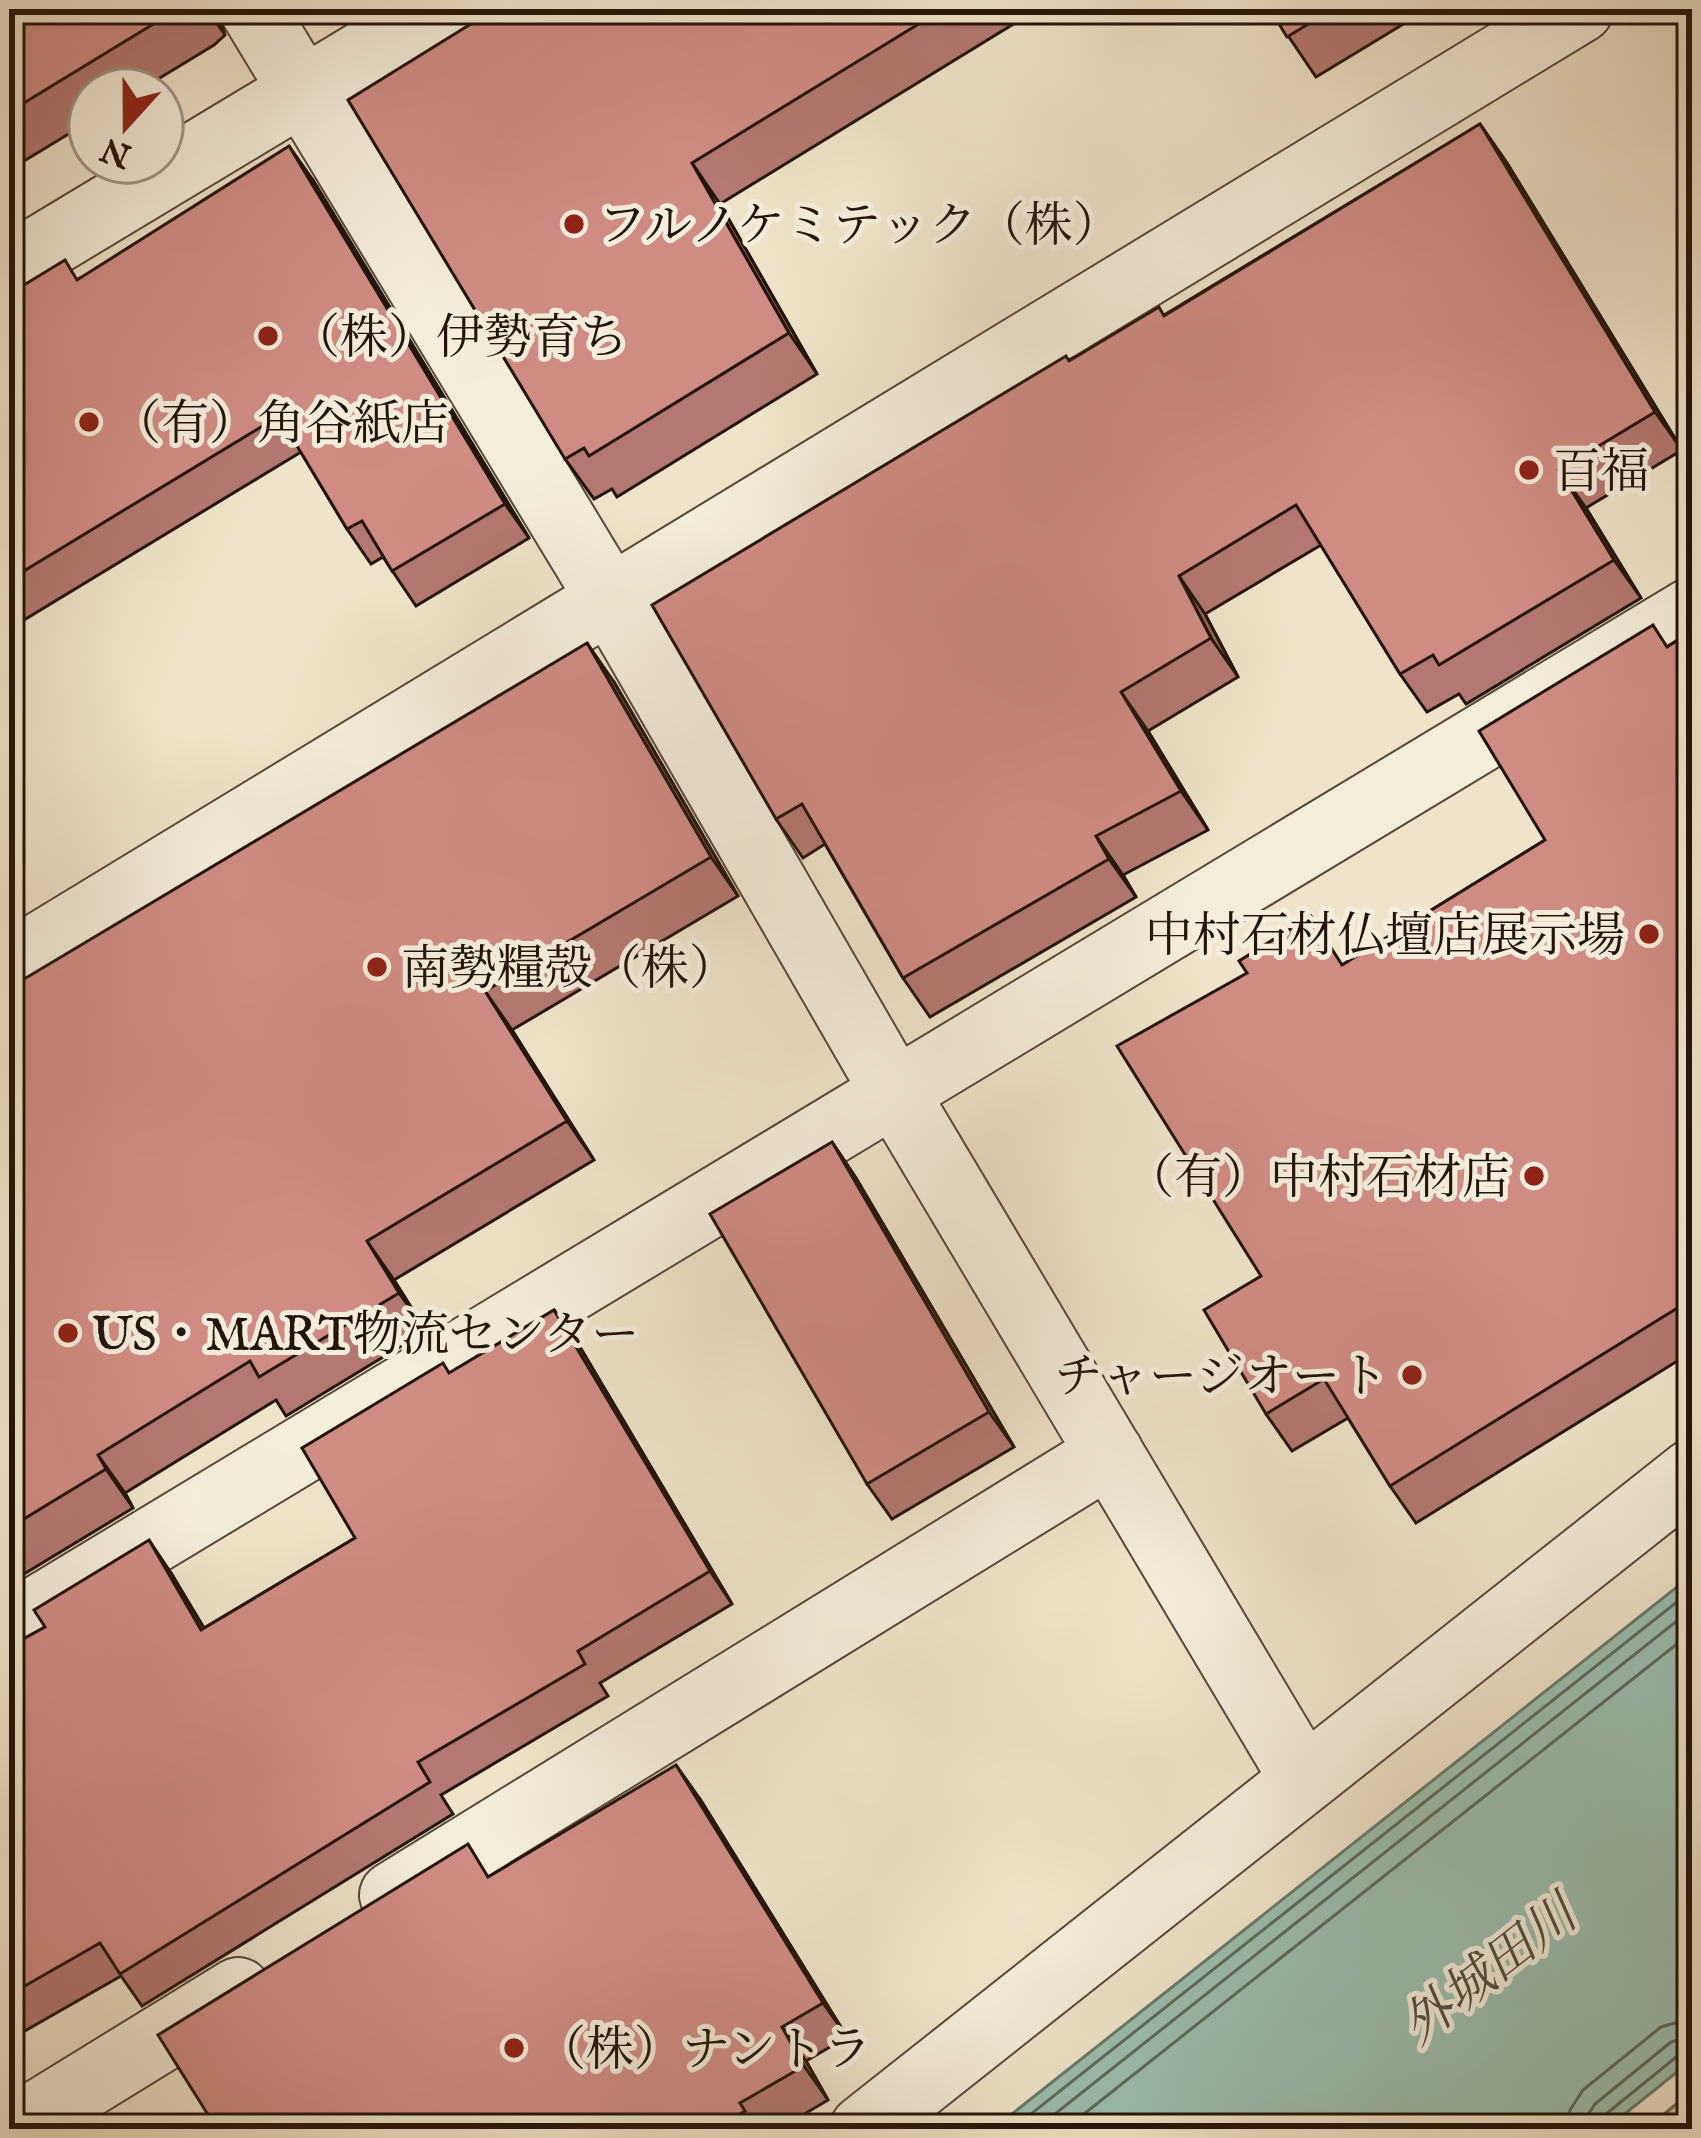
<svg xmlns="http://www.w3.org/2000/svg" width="1701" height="2138" font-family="'IM FELL English','Noto Serif JP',serif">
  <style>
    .green { fill: #b2c59b; stroke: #6a6c52; stroke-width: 3 }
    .water { fill: #9bbfb0; stroke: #6b7b6d; stroke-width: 3 }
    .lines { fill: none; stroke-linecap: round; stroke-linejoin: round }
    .shore { stroke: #5f6a5c; stroke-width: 3 }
    .street-casing { stroke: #564839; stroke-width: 70 }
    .street { stroke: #f5eddc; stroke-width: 66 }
    .wall { fill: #b37871; stroke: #231409; stroke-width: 3 }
    .shaded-wall { fill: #92625c; stroke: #231409; stroke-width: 3 }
    .building { fill: #d08c83; stroke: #231409; stroke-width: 3 }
    .poi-dot { fill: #8f2418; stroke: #f5eddc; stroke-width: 4.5 }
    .labels { text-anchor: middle; stroke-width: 10; stroke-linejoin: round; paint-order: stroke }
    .poi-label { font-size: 48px; fill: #231409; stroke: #f5eddc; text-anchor: start }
    .water-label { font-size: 51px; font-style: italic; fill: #4d5043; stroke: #f5eddc }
  </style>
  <rect width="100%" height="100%" fill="#efe4c9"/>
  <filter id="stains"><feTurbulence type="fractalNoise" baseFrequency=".00167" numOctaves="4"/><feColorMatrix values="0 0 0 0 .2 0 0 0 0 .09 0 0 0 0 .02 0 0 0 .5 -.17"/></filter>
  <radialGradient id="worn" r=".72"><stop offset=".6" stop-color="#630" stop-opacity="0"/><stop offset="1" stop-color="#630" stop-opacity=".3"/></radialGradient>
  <path class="green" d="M 1692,2091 L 1692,2129 L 1646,2129 Z"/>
  <path class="water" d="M 1692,1575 L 1692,2060 L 1606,2129 L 993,2129 Z"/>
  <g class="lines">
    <path class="shore" d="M 1012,2129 L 1692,1590
      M 1036,2129 L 1692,1609
      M 1065,2129 L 1692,1632
      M 1567,2129 L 1570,2110 L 1583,2090 L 1661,2027 L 1692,2018
      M 1585,2129 L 1587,2116 L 1595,2104 L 1671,2042 L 1692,2036
      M 1600,2129 L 1606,2114 L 1680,2054 L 1692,2051"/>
    <g class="street-casing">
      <path id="street" d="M 253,9 L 610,599 L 895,1093 L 1303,1778
        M 9,268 L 439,9
        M 9,965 L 1580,9
        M 9,1627 L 1692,611
        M 393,1895 L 1110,1453
        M 14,2129 L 238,1991
        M 863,2129 L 1692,1473"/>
    </g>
    <use href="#street" class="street"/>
  </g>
  <path class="wall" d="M 9,9 L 216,9 L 225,35 L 214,45 L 140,90 L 90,90 L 90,121 L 9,170 Z
    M 495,9 L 1038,9 L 720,204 L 817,374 L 617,497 L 612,489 L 594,499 L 565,459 Z
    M 1270,9 L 1410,9 L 1415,17 L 1316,77 Z
    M 1480,124 L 1507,163 L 1682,450 L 1586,508 L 1641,598 L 1466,704 L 1459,694 L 1427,712 L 1400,674 L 1321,545 L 1205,614 L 1238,677 L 1148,731 L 1208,830 L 1123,875 L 1136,897 L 930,1017 L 903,978 L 825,844 L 803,858 L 776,819 L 1069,360 L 1164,315 Z
    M 313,180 L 529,538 L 416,606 L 383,557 L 371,564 L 347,529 L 301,452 L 9,629 L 9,294 L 78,279 Z
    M 1692,631 L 1692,1352 L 1416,1523 L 1390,1486 L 1348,1418 L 1292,1451 L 1266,1414 L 1261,1276 L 1344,964 L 1545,840 L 1668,646 Z
    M 614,682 L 738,896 L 512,1030 L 594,1160 L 394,1280 L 426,1331 L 286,1416 L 276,1400 L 125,1493 L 133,1508 L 19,1577 L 9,1563 L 9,988 Z
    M 832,1142 L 856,1178 L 1014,1447 L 892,1519 L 867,1484 Z
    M 554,1310 L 577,1342 L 732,1604 L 600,1683 L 608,1696 L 441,1795 L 453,1814 L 142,2006 L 121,1976 L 9,2040 L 9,1647 L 45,1627 L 171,1573 L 204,1628 L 355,1538 L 450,1373 Z
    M 700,1799 L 847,2037 L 806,2061 L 828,2100 L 779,2129 L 217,2129 L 490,1876 Z"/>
  <path class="shaded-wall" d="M 207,9 L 216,9 L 225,35 Z
    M 1480,124 L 1507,163 L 1682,450 L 1655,412 Z
    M 289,146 L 313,180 L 529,538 L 505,504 Z
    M 692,163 L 720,204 L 817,374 L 789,333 Z
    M 1559,470 L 1586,508 L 1641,598 L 1614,560 Z
    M 1179,576 L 1205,614 L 1238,677 L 1211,638 Z
    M 587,643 L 614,682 L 738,896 L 711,857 Z
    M 1121,692 L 1148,731 L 1208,830 L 1181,791 Z
    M 1096,836 L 1123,875 L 1136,897 L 1109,859 Z
    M 485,991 L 512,1030 L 594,1160 L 567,1121 Z
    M 832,1142 L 856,1178 L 1014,1447 L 989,1412 Z
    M 367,1241 L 394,1280 L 426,1331 L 399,1293 Z
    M 554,1310 L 577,1342 L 732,1604 L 710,1571 Z
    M 98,1455 L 125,1493 L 133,1508 L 106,1469 Z
    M 149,1540 L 171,1573 L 224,1662 L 201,1630 Z
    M 676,1765 L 700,1799 L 847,2037 L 823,2003 Z
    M 782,2027 L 806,2061 L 828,2100 L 804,2066 Z"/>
  <path class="building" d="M 9,9 L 178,9 L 9,112 Z
    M 495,9 L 943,9 L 692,163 L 789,333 L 589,456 L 584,448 L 565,459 L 348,100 Z
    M 1270,9 L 1333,9 L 1287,37 Z
    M 1480,124 L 1655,412 L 1559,470 L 1614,560 L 1439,665 L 1433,655 L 1400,674 L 1296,505 L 1179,576 L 1211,638 L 1121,692 L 1181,791 L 1096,836 L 1109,859 L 903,978 L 802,804 L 776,819 L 652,605 L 1066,356 L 1069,361 L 1159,307 L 1164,316 Z
    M 289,146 L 505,504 L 392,571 L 362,521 L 347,529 L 279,416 L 9,580 L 9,294 L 65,260 L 77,280 Z
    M 1653,625 L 1667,647 L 1692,631 L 1692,1299 L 1390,1486 L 1324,1379 L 1266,1414 L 1204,1310 L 1261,1276 L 1117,1046 L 1247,973 L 1239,961 L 1311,916 L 1342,965 L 1545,840 L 1479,731 Z
    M 587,643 L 711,857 L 485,991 L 567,1121 L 367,1241 L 399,1293 L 259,1377 L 250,1361 L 98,1455 L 106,1469 L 9,1528 L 9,988 Z
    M 832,1142 L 989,1412 L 867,1484 L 710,1214 Z
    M 554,1310 L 710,1571 L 578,1651 L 585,1664 L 418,1762 L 430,1782 L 120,1974 L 100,1943 L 9,1995 L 9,1647 L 45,1627 L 34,1610 L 149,1540 L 201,1630 L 355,1538 L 302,1448 L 443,1363 L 449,1373 Z
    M 676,1765 L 823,2003 L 782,2027 L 804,2066 L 740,2103 L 745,2111 L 714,2129 L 217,2129 L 158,2035 L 468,1844 L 488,1877 Z"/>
  <g class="poi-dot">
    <circle cx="574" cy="224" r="12"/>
    <circle cx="268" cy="336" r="12"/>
    <circle cx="89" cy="422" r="12"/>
    <circle cx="1529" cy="470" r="12"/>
    <circle cx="1649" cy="934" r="12"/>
    <circle cx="377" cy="967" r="12"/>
    <circle cx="1534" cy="1176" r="12"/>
    <circle cx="68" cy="1333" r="12"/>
    <circle cx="1412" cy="1375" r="12"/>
    <circle cx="514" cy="2048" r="12"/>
  </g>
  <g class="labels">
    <g class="poi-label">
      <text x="598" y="241">フルノケミテック（株）</text>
      <text x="292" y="353">（株）伊勢育ち</text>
      <text x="113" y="439">（有）角谷紙店</text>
      <text x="1553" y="487">百福</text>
      <text x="1625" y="951" text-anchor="end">中村石材仏壇店展示場</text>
      <text x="401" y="984">南勢糧殻（株）</text>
      <text x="1510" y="1193" text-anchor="end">（有）中村石材店</text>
      <text x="92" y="1350">US・MART物流センター</text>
      <text x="1388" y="1392" text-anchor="end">チャージオート</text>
      <text x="538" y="2065">（株）ナントラ</text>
    </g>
    <g class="water-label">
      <text transform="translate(1488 1969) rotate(-38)" y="18">外城田川</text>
    </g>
  </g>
  <rect width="1701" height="2138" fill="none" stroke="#efe4c9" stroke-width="48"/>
  <rect x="12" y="12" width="1677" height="2114" fill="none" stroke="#231409" stroke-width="6"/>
  <rect x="24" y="24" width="1653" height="2090" fill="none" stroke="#231409" stroke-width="3"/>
  <g transform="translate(126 126) rotate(201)"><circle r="57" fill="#f5eddc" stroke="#a19688" stroke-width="3"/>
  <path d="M0-9L21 45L0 30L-21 45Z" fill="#8f2418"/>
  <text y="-18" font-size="33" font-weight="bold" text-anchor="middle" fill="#231409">N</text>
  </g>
  <rect width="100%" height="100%" filter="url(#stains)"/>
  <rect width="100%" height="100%" fill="url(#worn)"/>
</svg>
